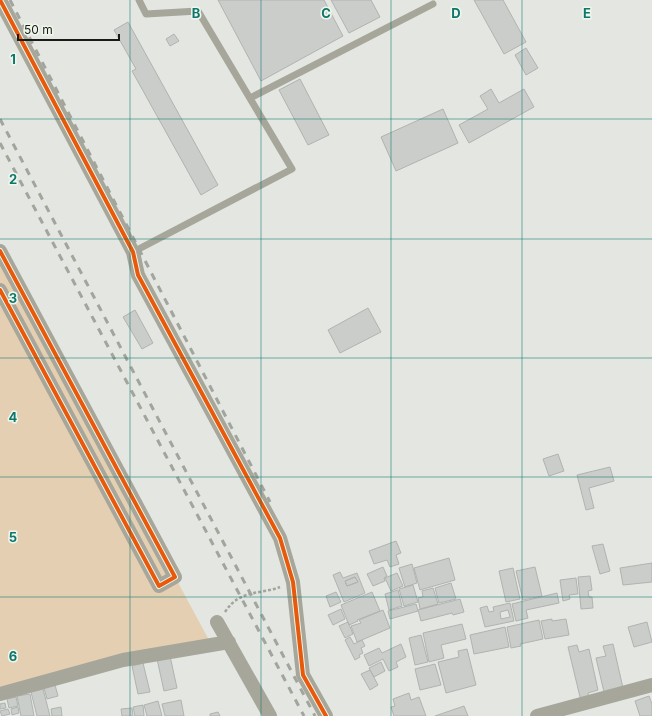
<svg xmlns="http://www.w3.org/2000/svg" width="652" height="716" font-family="Inter,sans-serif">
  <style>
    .green { fill: #e4cfb2 }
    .building { fill: #cacdca; stroke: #b0b4b1; fill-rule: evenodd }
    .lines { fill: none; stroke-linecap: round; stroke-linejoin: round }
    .path { stroke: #a3a59c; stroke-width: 2.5; stroke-dasharray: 3 2; stroke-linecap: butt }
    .service { stroke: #a7a69a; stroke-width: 7 }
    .minor { stroke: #a7a69a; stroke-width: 14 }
    .rail { stroke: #a2a59c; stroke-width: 3; stroke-dasharray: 7 7; stroke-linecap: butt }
    .cycleway-casing { stroke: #eff7eb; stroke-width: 6 }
    .cycleway { stroke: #e8590c; stroke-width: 4 }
    .grid { fill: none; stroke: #0f766e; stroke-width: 1; stroke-opacity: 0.55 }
    .grid-label { font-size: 13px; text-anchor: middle; font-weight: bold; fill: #0f766e; stroke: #eff7eb; stroke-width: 3; stroke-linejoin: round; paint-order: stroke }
  </style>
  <rect width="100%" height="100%" fill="#e3e6e1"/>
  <path class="green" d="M 0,252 L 210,642 L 0,698 Z"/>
  <path class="building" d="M 218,0 L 324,0 L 343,36 L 261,81 Z
    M 331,0 L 371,0 L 380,17 L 349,33 Z
    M 474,0 L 503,0 L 526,42 L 504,54 Z
    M 128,22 L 218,185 L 201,195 L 132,71 L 136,69 L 114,30 Z
    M 174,34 L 179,41 L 170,46 L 166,39 Z
    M 526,48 L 538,68 L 526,75 L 515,55 Z
    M 300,79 L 329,135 L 308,145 L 279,90 Z
    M 491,89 L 499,103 L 524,89 L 534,107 L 469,143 L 459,125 L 488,109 L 480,96 Z
    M 443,109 L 458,143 L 396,171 L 381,137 Z
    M 368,308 L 381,332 L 340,353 L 328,330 Z
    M 135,310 L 153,343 L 142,349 L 123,317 Z
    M 558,454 L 564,471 L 549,476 L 543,459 Z
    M 610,467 L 614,481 L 589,488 L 594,508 L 586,510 L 577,475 Z
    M 396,541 L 401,553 L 396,555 L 399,564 L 390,567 L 387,560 L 374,564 L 369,551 Z
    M 603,544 L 610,571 L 600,574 L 592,546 Z
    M 449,558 L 455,580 L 420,590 L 414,568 Z
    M 652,563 L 652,582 L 623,585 L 620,568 Z
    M 412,564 L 417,583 L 405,587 L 399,568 Z
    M 383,567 L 387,576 L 384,578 L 385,581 L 373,586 L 367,574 Z
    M 535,567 L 542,596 L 523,600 L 516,571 Z
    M 513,568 L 520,599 L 506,602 L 499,571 Z
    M 340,572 L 343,578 L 357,573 L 365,593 L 344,602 L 333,575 ZM 355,577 L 358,582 L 347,586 L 345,581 Z
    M 397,573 L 403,586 L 391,591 L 385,578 Z
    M 590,576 L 592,590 L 588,591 L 589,597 L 592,597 L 593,608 L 581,609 L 578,577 Z
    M 355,577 L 358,582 L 347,586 L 345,581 Z
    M 576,578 L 578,594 L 569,595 L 570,599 L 563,601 L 560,580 Z
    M 451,583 L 456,599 L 439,603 L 435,588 Z
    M 413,585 L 418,602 L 404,606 L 399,589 Z
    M 433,588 L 438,604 L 420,609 L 418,598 L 423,597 L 422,591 Z
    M 398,590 L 402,606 L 389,610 L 385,594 Z
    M 336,592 L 341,602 L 330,607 L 326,596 Z
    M 372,592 L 380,611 L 357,620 L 358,621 L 349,625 L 341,605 Z
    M 557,593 L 559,603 L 526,610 L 528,618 L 516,621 L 512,604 Z
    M 460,599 L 464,612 L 453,615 L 452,613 L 421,621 L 418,610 Z
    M 510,603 L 514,621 L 485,627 L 480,608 L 487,606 L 489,612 L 494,611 L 493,607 ZM 508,610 L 510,617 L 501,619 L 500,612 Z
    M 416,604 L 418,611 L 390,619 L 388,611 Z
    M 341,609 L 345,619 L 333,625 L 328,615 Z
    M 383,610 L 390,628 L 357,642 L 351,626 L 361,623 L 359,620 Z
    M 552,619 L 552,621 L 566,619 L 569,635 L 545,639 L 541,621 Z
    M 539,620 L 543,639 L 520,644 L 521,646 L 511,648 L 507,627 Z
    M 348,622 L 353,634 L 345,638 L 339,626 Z
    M 647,622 L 652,642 L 634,647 L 628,627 Z
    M 462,624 L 466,639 L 441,645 L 444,658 L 429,662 L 423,633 Z
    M 505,627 L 509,647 L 474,654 L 470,635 Z
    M 421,635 L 428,662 L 415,665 L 409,638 Z
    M 350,637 L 354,644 L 362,640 L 365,646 L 361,648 L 363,653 L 359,655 L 360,657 L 355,660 L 345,640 Z
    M 401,644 L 406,657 L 396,662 L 398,667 L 389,671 L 383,659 L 369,666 L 364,655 L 379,648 L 382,653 Z
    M 613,644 L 623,688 L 604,692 L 596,658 L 606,656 L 603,646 Z
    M 577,645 L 579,652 L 589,649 L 598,690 L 588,693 L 589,699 L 581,701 L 568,647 Z
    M 467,649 L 476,685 L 446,693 L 438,662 L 459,657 L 458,651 Z
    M 170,656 L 177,688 L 164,691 L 157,659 Z
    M 381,662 L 385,671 L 374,677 L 369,668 Z
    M 143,663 L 150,692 L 138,694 L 132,666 Z
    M 435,664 L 441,685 L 420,690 L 415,669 Z
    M 370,670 L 378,685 L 370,690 L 361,674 Z
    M 55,685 L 58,696 L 47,699 L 44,688 Z
    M 43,689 L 50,716 L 37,716 L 31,692 Z
    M 409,693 L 411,700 L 419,697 L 426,716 L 394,716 L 391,707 L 395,706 L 393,699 Z
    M 30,694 L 34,716 L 21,716 L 17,696 Z
    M 649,696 L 652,704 L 652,716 L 640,716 L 635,701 Z
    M 16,697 L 18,706 L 9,708 L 7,699 Z
    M 181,700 L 184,716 L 165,716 L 162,704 Z
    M 158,701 L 162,716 L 147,716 L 144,705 Z
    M 5,703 L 6,708 L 0,709 L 0,704 Z
    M 143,705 L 144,716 L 135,716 L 133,707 Z
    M 464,706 L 468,716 L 435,716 Z
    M 18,707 L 19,713 L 12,715 L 11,709 Z
    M 61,707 L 62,716 L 52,716 L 51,709 Z
    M 132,708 L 133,716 L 122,716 L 121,709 Z
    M 8,709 L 10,714 L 2,716 L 0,711 Z
    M 218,712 L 220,716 L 210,716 L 210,714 Z"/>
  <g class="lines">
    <path class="path" d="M 225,612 C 240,589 259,595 280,587"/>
    <path class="service" d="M 250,98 L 433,4
      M 133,252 L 292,169 L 198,11 L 146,14 L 139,0"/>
    <path class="minor" d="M 0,0 L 133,252 L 138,275 L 280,538 L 293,582 L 303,675 L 326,716
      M 0,251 L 175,577 L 159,586 L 0,290
      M 217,622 L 270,716
      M 0,694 L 123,660 L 229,642
      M 537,716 L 652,685"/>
    <path class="rail" d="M 10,0 L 270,502
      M 0,119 L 315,716
      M 0,143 L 304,716"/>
    <g class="cycleway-casing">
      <path id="cycleway" d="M 0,0 L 133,252 L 138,275 L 280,538 L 293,582 L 303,675 L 326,716
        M 0,251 L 175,577 L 159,586 L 0,290"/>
    </g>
    <use href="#cycleway" class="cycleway"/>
  </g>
  <path class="grid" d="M 130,0 L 130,716M 261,0 L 261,716M 391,0 L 391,716M 522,0 L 522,716M 0,119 L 652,119M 0,239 L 652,239M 0,358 L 652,358M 0,477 L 652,477M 0,597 L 652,597"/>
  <g class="grid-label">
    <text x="196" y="18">B</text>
    <text x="326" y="18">C</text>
    <text x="456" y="18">D</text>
    <text x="587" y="18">E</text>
    <text x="13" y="64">1</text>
    <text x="13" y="184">2</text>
    <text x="13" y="303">3</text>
    <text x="13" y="422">4</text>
    <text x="13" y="542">5</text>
    <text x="13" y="661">6</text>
  </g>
  <path d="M18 34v6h101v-6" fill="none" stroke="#191b17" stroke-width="2"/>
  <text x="24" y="34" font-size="12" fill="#191b17" stroke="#eff7eb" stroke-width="3" paint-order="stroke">50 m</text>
</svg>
